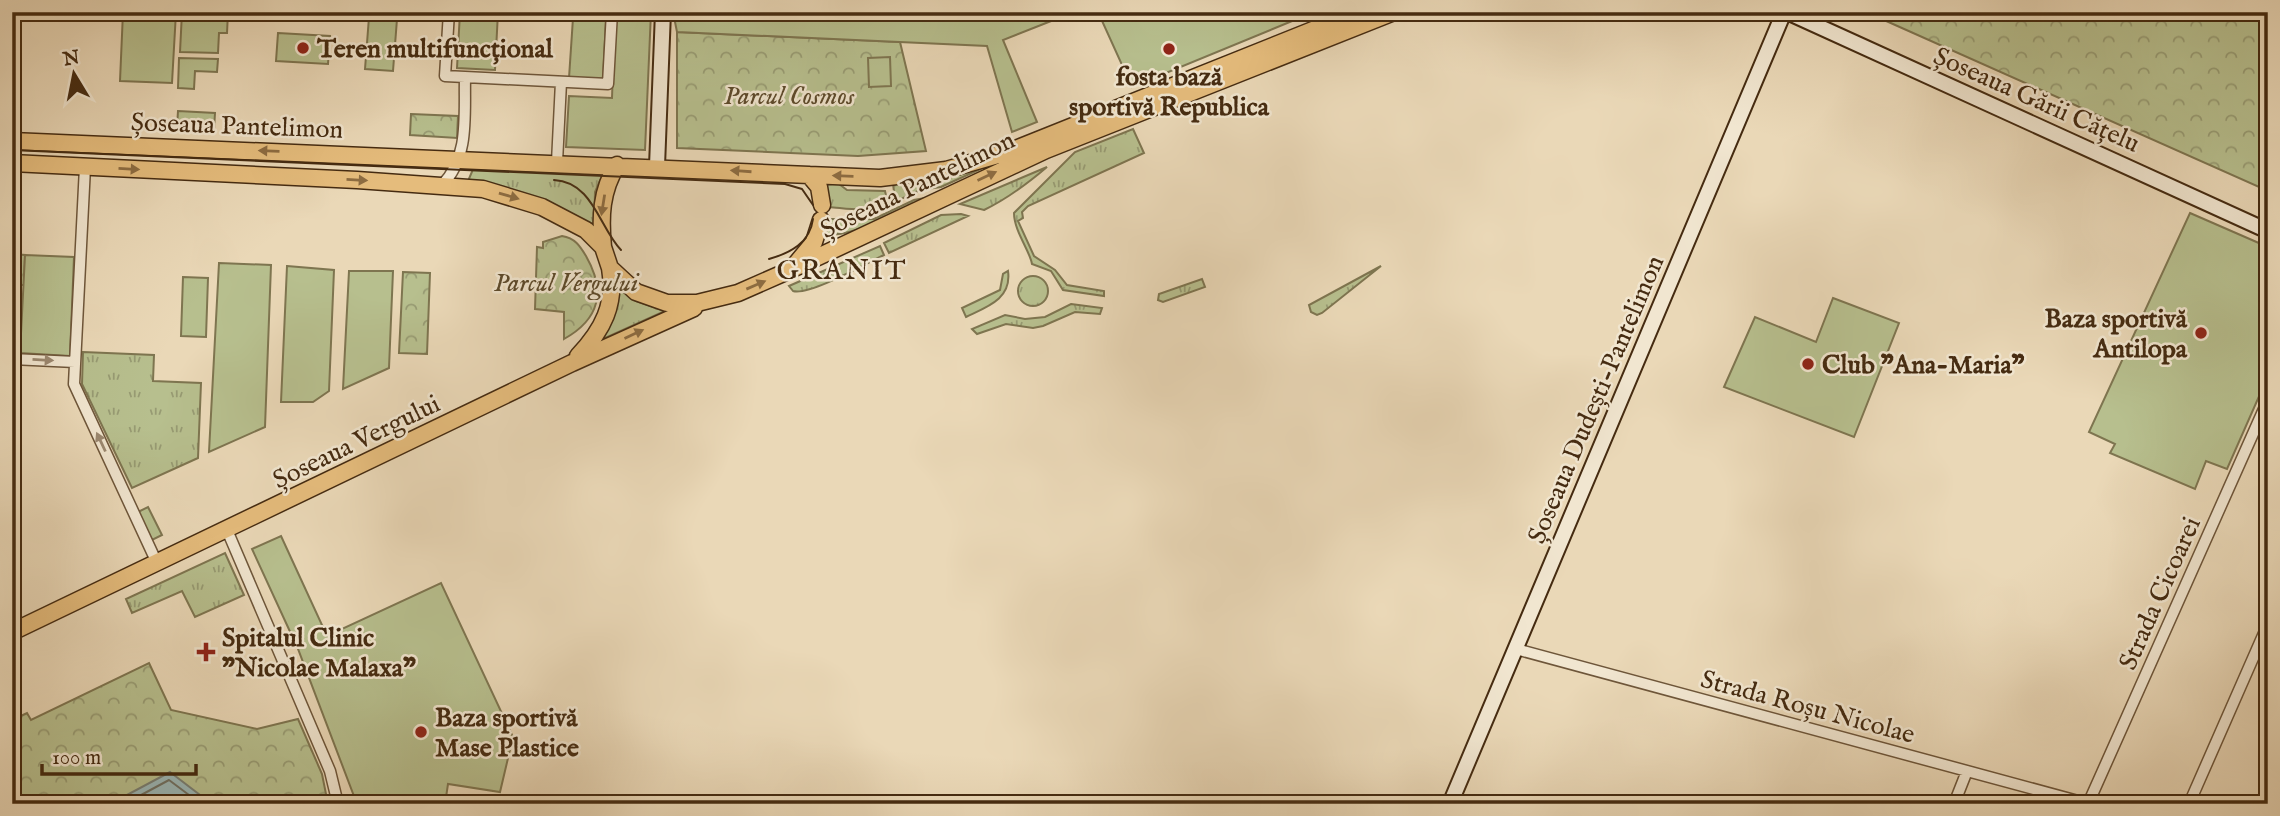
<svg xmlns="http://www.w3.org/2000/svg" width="2280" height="816" font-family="'IM FELL English',serif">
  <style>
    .grass { fill: url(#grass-tufts); stroke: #7e7550; stroke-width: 2 }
    .park { fill: url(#park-crowns); stroke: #7e7550; stroke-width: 2 }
    .garden { fill: #b7bf8e; stroke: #7e7550; stroke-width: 2 }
    .water { fill: #9bb8b8; stroke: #798075; stroke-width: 2 }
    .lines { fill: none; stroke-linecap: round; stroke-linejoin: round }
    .shore { stroke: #707264; stroke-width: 2 }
    .street-casing { stroke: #6e563a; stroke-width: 13 }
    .secondary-casing { stroke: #452b11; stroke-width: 18 }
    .primary-casing { stroke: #452b11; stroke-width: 19 }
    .street { stroke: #f1e6d0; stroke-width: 10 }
    .secondary { stroke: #f1e6d0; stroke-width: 14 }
    .primary { stroke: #e5bc7c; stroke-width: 16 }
    .tram { stroke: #452b11; stroke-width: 2 }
    .oneway { fill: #8d6c41 }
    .oneway2 { fill: #9b8870 }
    .poi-dot { fill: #8f2418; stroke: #f1e6d0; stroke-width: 2.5 }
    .labels { text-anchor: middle; stroke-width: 5; stroke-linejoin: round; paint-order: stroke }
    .poi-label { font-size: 26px; font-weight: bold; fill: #452b11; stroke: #f1e6d0; text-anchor: start }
    .park-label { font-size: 26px; font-style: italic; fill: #5c492a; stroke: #f1e6d0 }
    .street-label { font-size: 26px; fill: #452b11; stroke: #f1e6d0 }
    .neighbourhood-label { font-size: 28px; letter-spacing: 2px; fill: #452b11; stroke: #f1e6d0 }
  </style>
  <defs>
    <pattern id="grass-tufts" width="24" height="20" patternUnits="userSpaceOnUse" patternTransform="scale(1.75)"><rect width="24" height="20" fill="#b7bf8e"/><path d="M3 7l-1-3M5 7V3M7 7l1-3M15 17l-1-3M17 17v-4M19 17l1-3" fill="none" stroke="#979b73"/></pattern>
    <pattern id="park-crowns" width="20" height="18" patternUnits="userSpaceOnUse" patternTransform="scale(1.75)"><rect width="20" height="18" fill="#b7bf8e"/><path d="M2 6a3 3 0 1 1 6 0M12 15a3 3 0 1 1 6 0" fill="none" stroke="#979b73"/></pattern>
  </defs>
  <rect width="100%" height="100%" fill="#ead8b7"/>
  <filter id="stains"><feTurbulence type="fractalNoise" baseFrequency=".00286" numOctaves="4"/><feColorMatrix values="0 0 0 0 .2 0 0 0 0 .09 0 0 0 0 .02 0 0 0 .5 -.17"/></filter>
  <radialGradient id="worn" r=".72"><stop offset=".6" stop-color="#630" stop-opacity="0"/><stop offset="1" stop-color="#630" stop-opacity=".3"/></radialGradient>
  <path class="grass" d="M 1133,129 L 1144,153 L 1028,206 L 1022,212 L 1023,218 L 1018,221 L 1034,256 L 1055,270 L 1067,285 L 1104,291 L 1104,296 L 1063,290 L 1051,271 L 1032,264 C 1030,251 1014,231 1014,213 L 1075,152 Z
    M 987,166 L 941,187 L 920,190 L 899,200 L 895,199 L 893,184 Z
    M 474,167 L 606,167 L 595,192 L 594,230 L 468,181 Z
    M 1047,167 C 1027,184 1007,199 984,210 L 960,204 Z
    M 825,184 L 839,184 L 847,190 L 885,191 L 887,200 C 876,215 846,208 829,207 Z
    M 925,198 C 903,210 847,241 824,233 L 826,219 L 874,219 L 914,200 Z
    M 961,214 L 968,216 L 889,253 L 884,243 L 941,215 Z
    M 880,246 L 884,255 C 867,263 809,296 793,291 L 789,286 Z
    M 1381,266 L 1322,313 L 1317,315 L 1311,312 L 1309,305 Z
    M 1008,271 C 1012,299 987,307 966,317 L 962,308 L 1000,290 L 1003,274 Z
    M1018 291a15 15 0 1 1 30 0a15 15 0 1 1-30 0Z
    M 1202,279 L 1205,287 L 1163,302 L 1158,300 L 1159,294 Z
    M 619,288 L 636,301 L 665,311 L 603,339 L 614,315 Z
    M 1071,304 L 1102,308 L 1100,314 L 1075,312 L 1043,326 L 1033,328 L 1006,324 L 977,334 L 972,329 L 1005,315 L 1025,319 L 1045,317 Z
    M 83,352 L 154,355 L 153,381 L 201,383 L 198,458 L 132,488 L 82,384 Z
    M 225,553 L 244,595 L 195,617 L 182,591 L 132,613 L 126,599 Z"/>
  <path class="park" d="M 1866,12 L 2268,12 L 2268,191 Z
    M 677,32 L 900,42 L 926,151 L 858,156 L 677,148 Z
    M 411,114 L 458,116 L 457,138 L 410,135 Z
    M 562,236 C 575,238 580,246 586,256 C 606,291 600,319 564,339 L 564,312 L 535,309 L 537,247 L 543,248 L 543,242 Z
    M 12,254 L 25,255 L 24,285 L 12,285 Z
    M 403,272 L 430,273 L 427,354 L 399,353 Z
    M 149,663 L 171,710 L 257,729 L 298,719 L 322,774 L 328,804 L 12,804 L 12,720 L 27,713 L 31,720 Z"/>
  <path class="garden" d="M 123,12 L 176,12 L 172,83 L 120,81 Z
    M 182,12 L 228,12 L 227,33 L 219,33 L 218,53 L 180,52 Z
    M 460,12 L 498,12 L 495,70 L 457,68 Z
    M 615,12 L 651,12 L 645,150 L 566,147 L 569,96 L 612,98 Z
    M 673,12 L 1074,12 L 1003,40 L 1037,122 L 1012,132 L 987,46 L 677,32 Z
    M 1098,12 L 1314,12 L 1132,87 Z
    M 369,17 L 397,19 L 393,71 L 365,69 Z
    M 573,18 L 606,19 L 603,79 L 569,78 Z
    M 278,33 L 330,36 L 328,64 L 276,61 Z
    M 890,57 L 891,86 L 869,87 L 868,58 Z
    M 179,58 L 218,59 L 217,72 L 195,71 L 194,89 L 178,88 Z
    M 178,111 L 215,113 L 214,130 L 177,127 Z
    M 2190,213 L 2268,247 L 2268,376 L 2227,469 L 2206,461 L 2195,489 L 2110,453 L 2115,444 L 2089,432 Z
    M 25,255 L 74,257 L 70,356 L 20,353 Z
    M 219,263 L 271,265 L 265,427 L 209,452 Z
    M 287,266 L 334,270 L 329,391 L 313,402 L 281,402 Z
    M 349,271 L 393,271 L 389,368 L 343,389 Z
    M 183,277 L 208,278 L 206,337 L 181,336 Z
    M 1833,298 L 1899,323 L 1854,437 L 1724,387 L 1755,317 L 1816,342 Z
    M 148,507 L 162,535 L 152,540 L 138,512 Z
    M 281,536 L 327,636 L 441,583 L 513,737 L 500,792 L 448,784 L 445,804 L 357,804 L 298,649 L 252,549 Z"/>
  <path class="water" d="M 170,772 L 204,798 L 221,799 L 225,804 L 88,804 L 127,795 Z"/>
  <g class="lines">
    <path class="shore" d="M 115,804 L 130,801 L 169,780 L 201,804"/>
    <g class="street-casing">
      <path id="street" d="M 449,12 L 445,76 L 608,84 L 612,12
        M 557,162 L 561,82
        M 85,167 L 74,384 L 157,563
        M 442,185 C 470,157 464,114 465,77
        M 12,359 L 75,362
        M 227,530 L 330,771 L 338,804
        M 1516,649 L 2089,804
        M 1954,804 L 1967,771
        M 2088,804 L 2268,400
        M 2189,804 L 2268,624"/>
    </g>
    <g class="secondary-casing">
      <path id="secondary" d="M 1787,12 L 2268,231
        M 657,166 L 663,12
        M 1450,804 L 1784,12"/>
    </g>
    <g class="primary-casing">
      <path id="primary" d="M 12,141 L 880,178 L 946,170 L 1008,152 L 1358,12
        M 12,163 L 357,180 L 483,189 L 542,207 L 586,230 L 603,247 L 610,268 L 636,292 L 667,303 L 697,303 L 738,293 L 788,271 L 1046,150 L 1394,12
        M 809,175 L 819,187 L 822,205
        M 603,247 C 600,217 601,191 617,165
        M 795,265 L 814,242 L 821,220
        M 578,356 C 603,330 616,304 610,268
        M 12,632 L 572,363 L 694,308"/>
    </g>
    <use href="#street" class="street"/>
    <use href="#secondary" class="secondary"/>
    <use href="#primary" class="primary"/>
    <path class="tram" d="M 12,150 L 785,184 L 802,189 L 813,205
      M 554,180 C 593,182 599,227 621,250
      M 769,259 C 790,253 810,243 813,219"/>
  </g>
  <defs><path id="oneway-solid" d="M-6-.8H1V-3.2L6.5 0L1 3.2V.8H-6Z" transform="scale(1.75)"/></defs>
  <g class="oneway">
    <use href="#oneway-solid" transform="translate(269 151) rotate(-178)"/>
    <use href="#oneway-solid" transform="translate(129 169) rotate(3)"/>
    <use href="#oneway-solid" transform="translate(741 171) rotate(-176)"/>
    <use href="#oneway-solid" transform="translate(843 176) rotate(-178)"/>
    <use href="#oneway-solid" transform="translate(987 176) rotate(-25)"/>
    <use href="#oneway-solid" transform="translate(357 180) rotate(3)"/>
    <use href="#oneway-solid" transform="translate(509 196) rotate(16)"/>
    <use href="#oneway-solid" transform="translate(603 205) rotate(99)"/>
    <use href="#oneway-solid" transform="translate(756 285) rotate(-23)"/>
    <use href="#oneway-solid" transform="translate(634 334) rotate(-25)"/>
  </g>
  <g class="oneway2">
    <use href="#oneway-solid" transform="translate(43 360) rotate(3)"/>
    <use href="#oneway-solid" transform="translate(101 442) rotate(-115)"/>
  </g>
  <g class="poi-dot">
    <circle cx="303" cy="48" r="7"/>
    <circle cx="1169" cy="49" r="7"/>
    <circle cx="2201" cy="333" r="7"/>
    <circle cx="1808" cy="364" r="7"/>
    <path d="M202.5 641.5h7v7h7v7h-7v7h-7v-7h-7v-7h7z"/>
    <circle cx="421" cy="732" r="7"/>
  </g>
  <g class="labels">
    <g class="poi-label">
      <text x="317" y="57">Teren multifuncțional</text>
      <text x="1169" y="85" text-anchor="middle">fosta bază<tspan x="1169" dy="30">sportivă Republica</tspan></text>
      <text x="2187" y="327" text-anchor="end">Baza sportivă<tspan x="2187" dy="30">Antilopa</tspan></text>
      <text x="1822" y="373">Club "Ana-Maria"</text>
      <text x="222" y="646">Spitalul Clinic<tspan x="222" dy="30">"Nicolae Malaxa"</tspan></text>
      <text x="435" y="726">Baza sportivă<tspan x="435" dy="30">Mase Plastice</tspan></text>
    </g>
    <g class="park-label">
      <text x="789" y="104">Parcul Cosmos</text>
      <text x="566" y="291">Parcul Vergului</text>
    </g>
    <g class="street-label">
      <text transform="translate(2037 99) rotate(24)" y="9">Șoseaua Gării Cățelu</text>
      <text transform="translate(237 125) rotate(2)" y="9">Șoseaua Pantelimon</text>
      <text transform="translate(917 184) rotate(-26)" y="9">Șoseaua Pantelimon</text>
      <text transform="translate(1595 399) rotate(-67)" y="9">Șoseaua Dudești-Pantelimon</text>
      <text transform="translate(356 441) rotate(-26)" y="9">Șoseaua Vergului</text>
      <text transform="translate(2159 593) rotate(-66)" y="9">Strada Cicoarei</text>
      <text transform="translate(1808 706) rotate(15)" y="9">Strada Roșu Nicolae</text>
    </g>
    <g class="neighbourhood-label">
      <text x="842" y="279">GRANIT</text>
    </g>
  </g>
  <rect width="2280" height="816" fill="none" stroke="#ead8b7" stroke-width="42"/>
  <rect x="14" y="14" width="2252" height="788" fill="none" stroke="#452b11" stroke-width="3.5"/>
  <rect x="21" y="21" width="2238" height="774" fill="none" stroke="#452b11" stroke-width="2"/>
  <g transform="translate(74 74) rotate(350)" stroke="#f1e6d0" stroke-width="5" paint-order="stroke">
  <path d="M0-5L12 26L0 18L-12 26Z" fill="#452b11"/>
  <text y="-10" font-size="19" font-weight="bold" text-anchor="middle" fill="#452b11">N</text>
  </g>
  <path d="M42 764v10h154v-10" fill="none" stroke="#452b11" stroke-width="3.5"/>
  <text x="52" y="764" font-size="21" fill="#452b11" stroke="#f1e6d0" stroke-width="5" paint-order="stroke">100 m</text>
  <rect width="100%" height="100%" filter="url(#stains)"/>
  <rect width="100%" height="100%" fill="url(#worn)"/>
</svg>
